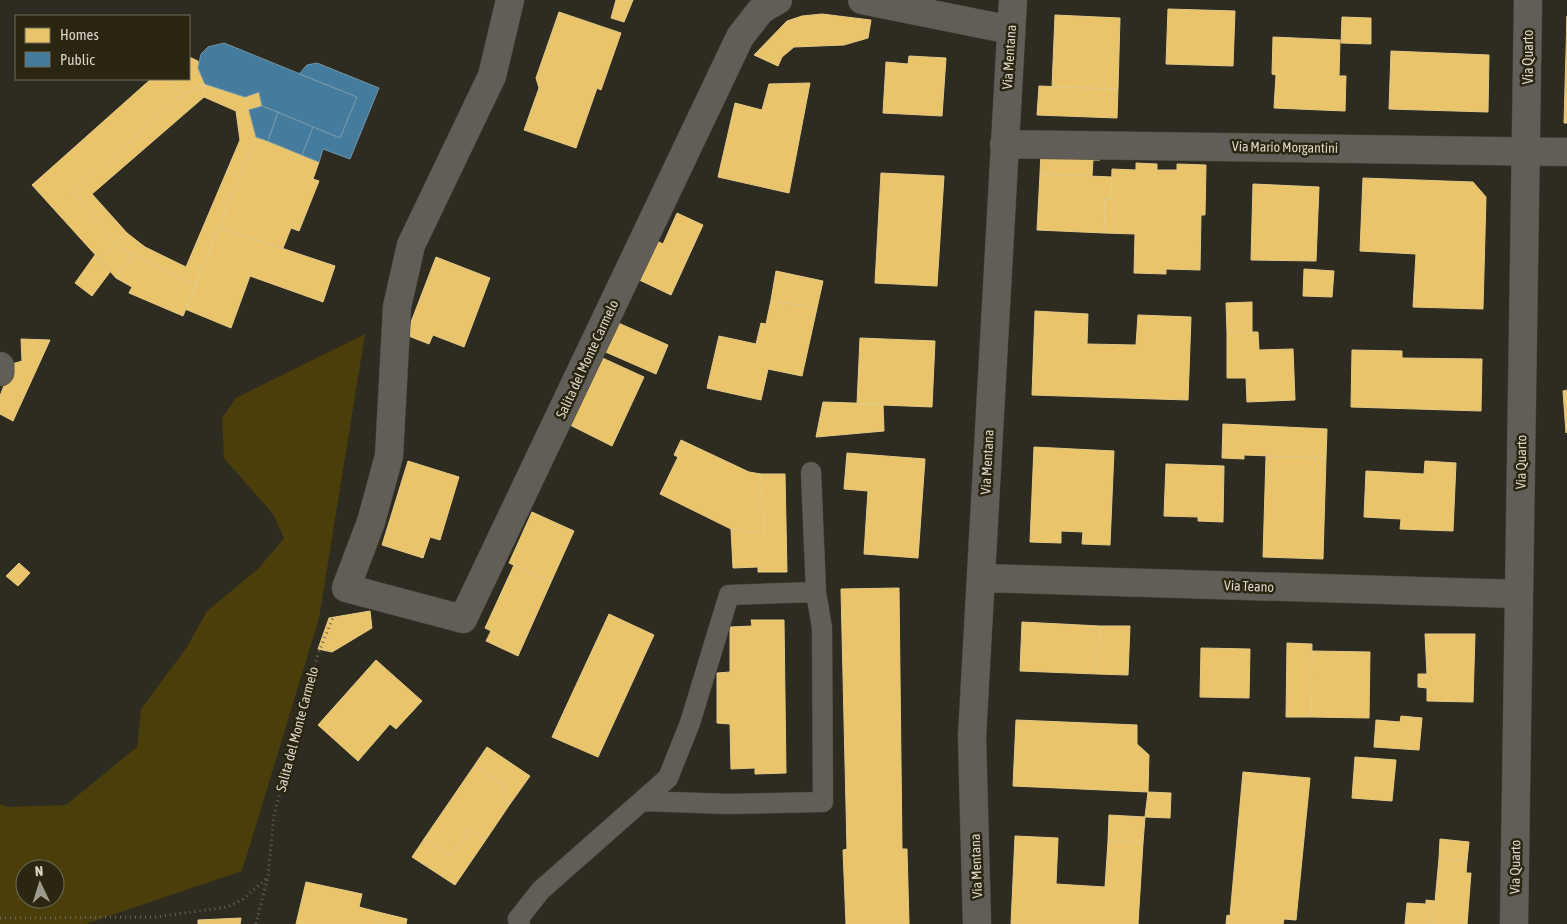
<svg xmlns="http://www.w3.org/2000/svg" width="1567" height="924" font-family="'Asap Condensed',sans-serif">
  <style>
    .green { fill: #4a3f0a; fill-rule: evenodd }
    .homes { fill: #e9c46a; stroke: #e4c986 }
    .public { fill: #457b9d; stroke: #7196aa }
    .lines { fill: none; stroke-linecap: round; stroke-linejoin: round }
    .service-casing { stroke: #49463d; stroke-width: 21 }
    .minor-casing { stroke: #49463d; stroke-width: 29 }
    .path { stroke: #65635c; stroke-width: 3; stroke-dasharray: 1 4; stroke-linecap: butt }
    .service { stroke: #605e56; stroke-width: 20 }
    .minor { stroke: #605e56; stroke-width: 28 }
    .labels { text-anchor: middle; stroke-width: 5; stroke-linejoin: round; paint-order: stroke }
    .street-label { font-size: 14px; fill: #d9d6c9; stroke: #2a2611 }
  </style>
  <rect width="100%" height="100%" fill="#2e2c20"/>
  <path class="green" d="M 365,334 L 319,618 L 242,871 L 85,924 L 0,924 L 0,804 L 7,807 L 66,805 L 137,747 L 141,709 L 187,647 L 207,611 L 259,568 L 284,538 L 273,514 L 224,458 L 222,418 L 236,398 ZM 25,869 L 55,869 L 55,899 L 25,899 Z"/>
  <path class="homes" d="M 616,0 L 633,0 L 624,22 L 611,18 Z
    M 1168,9 L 1235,11 L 1233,66 L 1166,64 Z
    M 559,12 L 621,33 L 601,90 L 597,88 L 576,148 L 524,130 L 539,88 L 536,78 Z
    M 822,14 L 871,20 L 868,38 L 844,45 L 794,47 L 782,57 L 778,66 L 754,55 L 787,21 L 802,16 Z
    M 1055,15 L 1120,18 L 1118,89 L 1052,87 Z
    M 1567,16 L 1567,123 L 1564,123 Z
    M 1342,17 L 1371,18 L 1371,44 L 1341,43 Z
    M 1273,37 L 1340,40 L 1339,76 L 1346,76 L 1345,111 L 1274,108 L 1276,75 L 1272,74 Z
    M 1391,51 L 1489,55 L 1488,112 L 1389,109 Z
    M 909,56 L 946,58 L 942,116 L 883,113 L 886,62 L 908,64 Z
    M 189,57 L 198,61 L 200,74 L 205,84 L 183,94 L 169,79 L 189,79 Z
    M 151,79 L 169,79 L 183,94 L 72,193 L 117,243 L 100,260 L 32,185 Z
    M 810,83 L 789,193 L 718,177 L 735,103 L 762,110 L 769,84 Z
    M 205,84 L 245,97 L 256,137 L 196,285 L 132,254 L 117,243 L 127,233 L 145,247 L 186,267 L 240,140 L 236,111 L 204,97 Z
    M 205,84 L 204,97 L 92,194 L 127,233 L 117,243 L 72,193 L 183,94 Z
    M 1039,86 L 1118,89 L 1117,118 L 1037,115 Z
    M 259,92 L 262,106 L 249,110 L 245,97 Z
    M 256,137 L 319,162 L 313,179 L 319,181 L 299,231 L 291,228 L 283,248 L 219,227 Z
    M 1041,150 L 1100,152 L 1100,160 L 1093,160 L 1092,176 L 1040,174 Z
    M 1136,163 L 1157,164 L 1157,170 L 1177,170 L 1177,164 L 1206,165 L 1205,215 L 1201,215 L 1200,270 L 1166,269 L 1166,274 L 1134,273 L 1135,234 L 1104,233 L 1105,199 L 1111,200 L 1112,169 L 1136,170 Z
    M 881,173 L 944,176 L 937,286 L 875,283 Z
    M 1040,174 L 1112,177 L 1111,200 L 1105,199 L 1104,233 L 1037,230 Z
    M 1363,178 L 1473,182 L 1486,197 L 1483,309 L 1413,307 L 1416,254 L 1360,251 Z
    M 1253,184 L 1319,187 L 1316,261 L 1251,260 Z
    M 677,213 L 703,225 L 671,295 L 633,277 L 651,238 L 663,244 Z
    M 219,227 L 335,266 L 323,302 L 250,276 L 231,328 L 185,309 Z
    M 117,243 L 132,254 L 116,278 L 100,260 Z
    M 132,254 L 196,285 L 183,316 L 129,293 L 132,287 L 116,278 Z
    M 95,255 L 110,272 L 92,296 L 75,283 Z
    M 436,257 L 490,278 L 464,347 L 433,335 L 429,344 L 406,335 Z
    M 1304,269 L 1334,271 L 1332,297 L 1303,296 Z
    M 776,271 L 823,281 L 817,308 L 771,300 Z
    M 771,300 L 817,308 L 802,376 L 768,369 L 761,400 L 707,388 L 719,336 L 756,344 L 761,323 L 766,324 Z
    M 1252,302 L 1252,332 L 1227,333 L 1226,303 Z
    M 1035,311 L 1088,314 L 1087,344 L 1136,345 L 1138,315 L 1191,317 L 1188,400 L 1032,395 Z
    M 614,321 L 668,345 L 656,374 L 601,350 Z
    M 1252,332 L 1258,332 L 1259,350 L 1293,349 L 1295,400 L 1247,402 L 1246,378 L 1227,378 L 1227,333 Z
    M 860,338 L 935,341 L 932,407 L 857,404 Z
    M 21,339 L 50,340 L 13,421 L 0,414 L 0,396 L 12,364 L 22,361 Z
    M 1352,350 L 1402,351 L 1402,358 L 1482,359 L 1481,411 L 1351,407 Z
    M 596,355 L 644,377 L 612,446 L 564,422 Z
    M 1567,390 L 1567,432 L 1566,433 L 1563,391 Z
    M 823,402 L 883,404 L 884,431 L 816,437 Z
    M 1223,424 L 1327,429 L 1326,458 L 1244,455 L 1244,459 L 1222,458 Z
    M 681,440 L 749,472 L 761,474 L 764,534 L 731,529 L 660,494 L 678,457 L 674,455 Z
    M 1034,447 L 1114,451 L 1110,545 L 1082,544 L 1083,532 L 1061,531 L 1061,543 L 1030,542 Z
    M 847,453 L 925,459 L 918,558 L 864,554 L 868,491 L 844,489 Z
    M 1266,456 L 1326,458 L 1323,559 L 1263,557 Z
    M 408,461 L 459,477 L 440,540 L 430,537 L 423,558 L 382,545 Z
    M 1425,461 L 1456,463 L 1453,531 L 1400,529 L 1401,519 L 1364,517 L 1366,471 L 1424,474 Z
    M 1166,464 L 1224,466 L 1223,522 L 1198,521 L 1198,517 L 1164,516 Z
    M 761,474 L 785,474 L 787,572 L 758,572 L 758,567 L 733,568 L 731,529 L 764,534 Z
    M 532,512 L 574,531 L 551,582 L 509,563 Z
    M 19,563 L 30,573 L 18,586 L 6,576 Z
    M 514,565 L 551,582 L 518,656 L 486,641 L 491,631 L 485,628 Z
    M 899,588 L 902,849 L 907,849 L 909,924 L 846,924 L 843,850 L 847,849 L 841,589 Z
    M 370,611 L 372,628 L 332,652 L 318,649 L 329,618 Z
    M 609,614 L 654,635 L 598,757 L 552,737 Z
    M 751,620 L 784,620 L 786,773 L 755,774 L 755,768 L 731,769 L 730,724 L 717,723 L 717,673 L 730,672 L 730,627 L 752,626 Z
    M 1022,622 L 1100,626 L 1097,674 L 1020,671 Z
    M 1100,626 L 1130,626 L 1128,675 L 1097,674 Z
    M 1425,634 L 1475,634 L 1473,702 L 1427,701 L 1427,688 L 1418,687 L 1418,674 L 1427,674 Z
    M 1287,643 L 1312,644 L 1311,717 L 1286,717 Z
    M 1201,648 L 1250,649 L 1249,698 L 1200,697 Z
    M 1312,651 L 1370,652 L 1369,718 L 1311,717 Z
    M 376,660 L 422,701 L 396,729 L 390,724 L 358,761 L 318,725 Z
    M 1401,716 L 1422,718 L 1419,750 L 1374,747 L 1376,720 L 1400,722 Z
    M 1016,720 L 1137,725 L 1137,744 L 1149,755 L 1148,792 L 1013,786 Z
    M 487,747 L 530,776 L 510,804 L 500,797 L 506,787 L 474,766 Z
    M 1355,757 L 1396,760 L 1392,801 L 1352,798 Z
    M 474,766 L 506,787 L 500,797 L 510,804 L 485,841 L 469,829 L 450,857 L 424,839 Z
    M 1243,772 L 1310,778 L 1296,920 L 1284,919 L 1283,924 L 1226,924 L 1227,915 L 1230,916 Z
    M 1148,792 L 1171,793 L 1170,818 L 1145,817 Z
    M 1109,815 L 1145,817 L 1143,843 L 1108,841 Z
    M 469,829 L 485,841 L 455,885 L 412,857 L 424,839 L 450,857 Z
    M 1015,836 L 1058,838 L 1056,884 L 1105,887 L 1108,841 L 1143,843 L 1138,924 L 1011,924 Z
    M 1440,839 L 1469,842 L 1467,861 L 1439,858 Z
    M 1439,858 L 1467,861 L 1466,873 L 1471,873 L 1467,924 L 1433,924 Z
    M 306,882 L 362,894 L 359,907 L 378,912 L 375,924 L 296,924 Z
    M 1426,900 L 1435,901 L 1433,924 L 1405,924 L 1407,903 L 1426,904 Z
    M 378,912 L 407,919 L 406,924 L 375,924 Z
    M 241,918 L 240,924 L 198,924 L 198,920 Z"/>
  <path class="public" d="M 224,43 L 357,97 L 340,138 L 262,106 L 259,92 L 245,97 L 205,84 L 198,68 L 201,54 L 208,47 Z
    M 317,63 L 379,88 L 350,159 L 323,149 L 319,162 L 302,155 L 313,127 L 340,138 L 357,97 L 299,74 L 307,65 Z
    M 262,106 L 278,112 L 268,141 L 256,137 L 249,110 Z
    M 278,112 L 313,127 L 302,155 L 268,141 Z"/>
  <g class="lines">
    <g class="service-casing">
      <path id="service" d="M 811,472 L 816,592
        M 520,924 L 518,919 L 541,890 L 668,778 L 690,723 L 729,595 L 816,592 L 822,628 L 823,802 L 728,804 L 642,801"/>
    </g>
    <g class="minor-casing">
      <path id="minor" d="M 510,0 L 492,76 L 411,245 L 397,307 L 389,456 L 371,522 L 346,588 L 463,619 L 740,37 L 761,10 L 778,0
        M 862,0 L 1011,30
        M 1004,144 L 1567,152
        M 0,366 L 0,372
        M 981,578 L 1518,594
        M 977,924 L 972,737 L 1013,0
        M 1514,924 L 1528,0"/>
    </g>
    <path class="path" d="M 0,918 L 156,917 L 227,907 L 242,900 L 268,877
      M 256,924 L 268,876 L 274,815 L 318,654 L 333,618"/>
    <use href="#service" class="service"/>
    <use href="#minor" class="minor"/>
  </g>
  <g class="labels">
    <g class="street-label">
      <text transform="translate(1009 57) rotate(-86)" y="5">Via Mentana</text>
      <text transform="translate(1528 57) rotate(-90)" y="5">Via Quarto</text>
      <text transform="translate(1285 147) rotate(1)" y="5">Via Mario Morgantini</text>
      <text transform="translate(587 359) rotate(-65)" y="5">Salita del Monte Carmelo</text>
      <text transform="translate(987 462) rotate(-87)" y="5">Via Mentana</text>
      <text transform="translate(1521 462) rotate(-89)" y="5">Via Quarto</text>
      <text transform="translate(1249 586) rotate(2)" y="5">Via Teano</text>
      <text transform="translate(297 729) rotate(-75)" y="5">Salita del Monte Carmelo</text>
      <text transform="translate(976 866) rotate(-92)" y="5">Via Mentana</text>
      <text transform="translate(1515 867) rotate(-89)" y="5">Via Quarto</text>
    </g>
  </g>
  <rect x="15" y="15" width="175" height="65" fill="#2a2611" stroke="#706c5b"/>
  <rect x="25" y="28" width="25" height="15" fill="#e9c46a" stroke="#706c5b"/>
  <text x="60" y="40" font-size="15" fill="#d9d6c9">Homes</text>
  <rect x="25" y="52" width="25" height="15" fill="#457b9d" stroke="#706c5b"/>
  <text x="60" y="65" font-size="15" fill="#d9d6c9">Public</text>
  <g transform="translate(40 884) rotate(356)"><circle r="24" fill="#2a2611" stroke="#706c5b"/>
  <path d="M0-4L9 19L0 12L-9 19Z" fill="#9d9a8e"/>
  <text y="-8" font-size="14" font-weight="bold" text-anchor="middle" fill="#d9d6c9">N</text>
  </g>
</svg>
